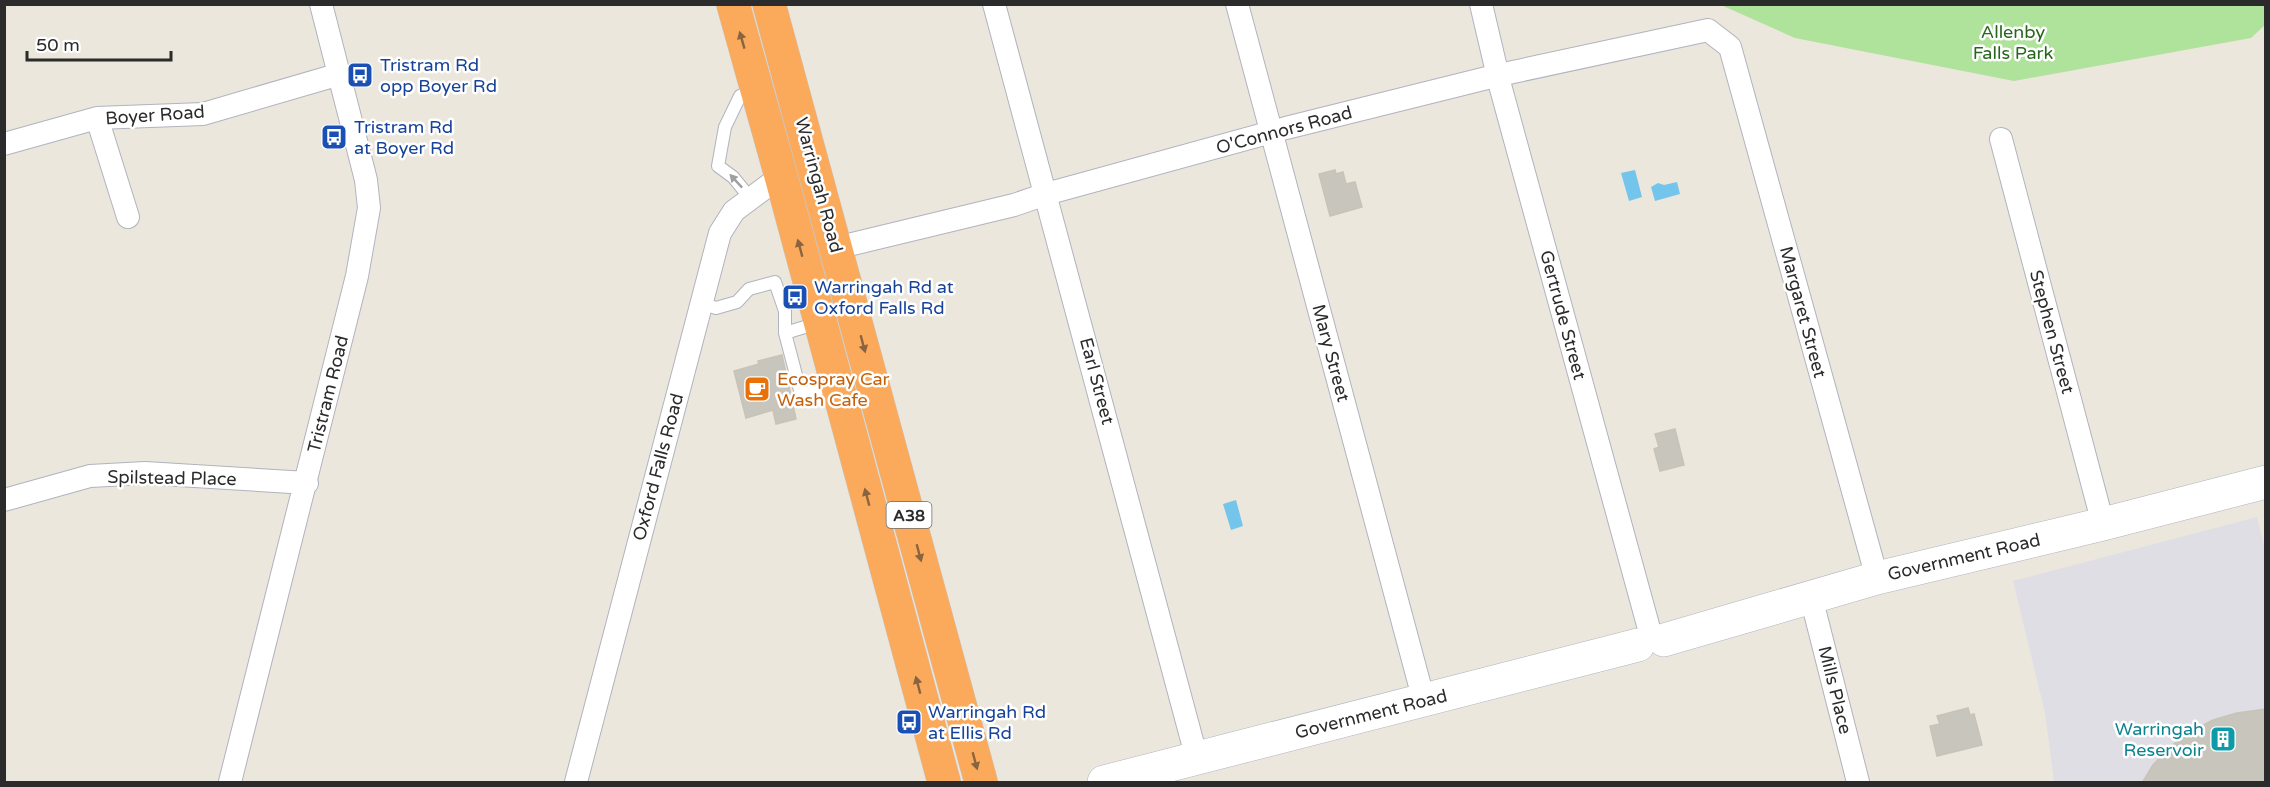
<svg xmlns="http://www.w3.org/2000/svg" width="2270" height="787" font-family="'Varela Round',sans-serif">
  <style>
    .industrial { fill: #e0dee5 }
    .green { fill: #afe29b }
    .water { fill: #73c5ec }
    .building { fill: #c8c5bc; stroke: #c8c3b7; stroke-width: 1.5 }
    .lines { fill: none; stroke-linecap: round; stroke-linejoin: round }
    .lane-casing { stroke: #b1b3be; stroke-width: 14 }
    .street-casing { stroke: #b1b3be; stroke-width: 24 }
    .secondary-casing { stroke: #b1b3be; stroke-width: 34 }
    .highway-casing { stroke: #c8c8c8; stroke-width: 34 }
    .lane { stroke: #fff; stroke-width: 12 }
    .street { stroke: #fff; stroke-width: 22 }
    .secondary { stroke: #fff; stroke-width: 33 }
    .highway { stroke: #fba95a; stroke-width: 33 }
    .oneway { fill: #896440 }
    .oneway2 { fill: #a0a0a0 }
    .labels { text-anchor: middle; stroke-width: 5; stroke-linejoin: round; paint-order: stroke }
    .shield { fill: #fff; stroke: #6b6b6b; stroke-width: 1.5 }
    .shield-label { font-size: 16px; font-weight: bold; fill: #2b2b2b }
    .park-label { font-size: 18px; fill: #27671c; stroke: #fff }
    .transit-label { font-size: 18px; fill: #164399; stroke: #fff; text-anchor: start }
    .street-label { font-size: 18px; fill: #2b2b2b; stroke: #fff }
    .food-label { font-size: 18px; fill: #c56008; stroke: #fff; text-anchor: start }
    .culture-label { font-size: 18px; fill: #0d838f; stroke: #fff; text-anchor: end }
  </style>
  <rect width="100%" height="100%" fill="#ece7dd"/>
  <path class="industrial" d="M 2257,517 L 2266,553 L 2265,782 L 2054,782 L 2045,713 L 2013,581 Z"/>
  <path class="green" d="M 2265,4 L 2265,25 L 2251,38 L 2014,81 L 1795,38 L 1721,5 Z"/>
  <path class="water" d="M 1635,170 L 1642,197 L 1629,201 L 1621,173 Z
    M 1677,182 L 1680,194 L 1655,201 L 1651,187 L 1658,183 L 1664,185 Z
    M 1236,500 L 1243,526 L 1231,530 L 1223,504 Z"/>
  <path class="building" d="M 1335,170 L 1336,174 L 1343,172 L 1346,184 L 1355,182 L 1362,207 L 1330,216 L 1319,174 Z
    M 782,355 L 796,419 L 776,424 L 773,410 L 746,418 L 734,371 L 759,364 L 758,361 Z
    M 1675,429 L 1684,465 L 1660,471 L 1654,449 L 1659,447 L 1655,434 Z
    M 1968,708 L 1970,715 L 1974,714 L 1982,745 L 1937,756 L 1930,726 L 1940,724 L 1937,716 Z
    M 2265,709 L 2265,783 L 2142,783 L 2153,765 L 2171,746 L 2190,732 L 2213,720 L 2237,713 Z"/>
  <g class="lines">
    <g class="lane-casing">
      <path id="lane" d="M 751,199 L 733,177 L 718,166 L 725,127 L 740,96 L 755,88
        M 701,303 L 716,308 L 737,302 L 749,289 L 775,282 L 785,311 L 785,333 L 801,394 L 836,385
        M 785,333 L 818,323"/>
    </g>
    <g class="street-casing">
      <path id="street" d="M 994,4 L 1197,759
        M 1237,4 L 1424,701
        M 1481,4 L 1500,85 L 1648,625
        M 97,118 L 128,217
        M 2001,139 L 2103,524
        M 4,144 L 97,118 L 203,114 L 340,74
        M 836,248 L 1014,205 L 1046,194 L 1286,128 L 1499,75 L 1708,30 L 1730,47 L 1877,578
        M 4,500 L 90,476 L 145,473 L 307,483
        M 1811,597 L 1858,782
        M 230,782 L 357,276 L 369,208 L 366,180 L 321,4
        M 576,782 L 720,233 L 734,211 L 781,176"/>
    </g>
    <g class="secondary-casing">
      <path id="secondary" d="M 1664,640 L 1877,578 L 2103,524 L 2266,482
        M 1104,782 L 1638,645"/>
    </g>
    <g class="highway-casing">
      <path id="highway" d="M 733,4 L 781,176 L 944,782
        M 769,4 L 981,782"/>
    </g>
    <use href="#lane" class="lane"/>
    <use href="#street" class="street"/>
    <use href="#secondary" class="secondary"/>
    <use href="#highway" class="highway"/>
  </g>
  <defs><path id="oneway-solid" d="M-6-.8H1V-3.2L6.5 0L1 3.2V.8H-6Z" transform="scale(1.5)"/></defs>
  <g class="oneway">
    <use href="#oneway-solid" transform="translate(742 40) rotate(-106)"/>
    <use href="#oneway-solid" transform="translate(800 248) rotate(-105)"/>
    <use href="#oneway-solid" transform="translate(863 344) rotate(75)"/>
    <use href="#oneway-solid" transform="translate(867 497) rotate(-105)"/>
    <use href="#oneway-solid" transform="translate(919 553) rotate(75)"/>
    <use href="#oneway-solid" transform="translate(918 685) rotate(-105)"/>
    <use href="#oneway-solid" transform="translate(975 761) rotate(75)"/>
  </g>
  <use class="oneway2" href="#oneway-solid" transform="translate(736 181) rotate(-133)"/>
  <defs>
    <g id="bus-square" transform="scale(1.35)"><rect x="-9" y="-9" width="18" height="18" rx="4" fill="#1a4fb4" stroke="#fff"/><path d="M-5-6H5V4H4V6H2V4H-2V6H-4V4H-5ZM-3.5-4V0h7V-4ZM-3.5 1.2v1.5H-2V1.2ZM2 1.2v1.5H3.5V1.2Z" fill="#fff"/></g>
    <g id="cafe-square" transform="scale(1.35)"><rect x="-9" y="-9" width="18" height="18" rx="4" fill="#e8710a" stroke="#fff"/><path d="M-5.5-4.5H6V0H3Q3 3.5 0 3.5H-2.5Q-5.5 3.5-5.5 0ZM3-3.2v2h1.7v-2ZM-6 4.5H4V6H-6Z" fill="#fff"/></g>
    <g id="building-square" transform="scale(1.35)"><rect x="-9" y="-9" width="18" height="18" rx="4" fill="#0f9aa8" stroke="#fff"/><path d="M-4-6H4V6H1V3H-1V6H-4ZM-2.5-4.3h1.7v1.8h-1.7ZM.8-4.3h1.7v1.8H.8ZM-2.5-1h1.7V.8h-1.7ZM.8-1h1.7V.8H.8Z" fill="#fff"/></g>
  </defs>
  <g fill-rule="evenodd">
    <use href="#bus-square" x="360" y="75"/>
    <use href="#bus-square" x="334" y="137"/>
    <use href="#bus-square" x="795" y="297"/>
    <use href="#cafe-square" x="757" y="389"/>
    <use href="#bus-square" x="909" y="722"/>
    <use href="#building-square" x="2223" y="739"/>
  </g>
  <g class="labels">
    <rect class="shield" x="886.5" y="502" width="45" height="26" rx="4.5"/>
    <g class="shield-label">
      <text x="909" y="521">A38</text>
    </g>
    <g class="park-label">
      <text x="2013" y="38">Allenby<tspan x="2013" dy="21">Falls Park</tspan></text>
    </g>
    <g class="transit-label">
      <text x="380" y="71">Tristram Rd<tspan x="380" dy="21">opp Boyer Rd</tspan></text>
      <text x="354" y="133">Tristram Rd<tspan x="354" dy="21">at Boyer Rd</tspan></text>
      <text x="814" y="293">Warringah Rd at<tspan x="814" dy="21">Oxford Falls Rd</tspan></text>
      <text x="928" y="718">Warringah Rd<tspan x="928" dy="21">at Ellis Rd</tspan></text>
    </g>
    <g class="street-label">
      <text transform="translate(155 115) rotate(-4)" y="6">Boyer Road</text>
      <text transform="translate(1284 130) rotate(-15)" y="6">O'Connors Road</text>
      <text transform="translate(819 185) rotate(75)" y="6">Warringah Road</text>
      <text transform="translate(1803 312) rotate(75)" y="6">Margaret Street</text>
      <text transform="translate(1563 315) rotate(75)" y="6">Gertrude Street</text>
      <text transform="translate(2052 332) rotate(75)" y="6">Stephen Street</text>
      <text transform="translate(1331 353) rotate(75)" y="6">Mary Street</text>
      <text transform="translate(1097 381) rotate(75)" y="6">Earl Street</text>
      <text transform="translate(328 394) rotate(-76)" y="6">Tristram Road</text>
      <text transform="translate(658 467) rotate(-75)" y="6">Oxford Falls Road</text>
      <text transform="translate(172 478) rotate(1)" y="6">Spilstead Place</text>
      <text transform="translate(1964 557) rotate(-13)" y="6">Government Road</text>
      <text transform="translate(1835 690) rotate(76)" y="6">Mills Place</text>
      <text transform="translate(1371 714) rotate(-14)" y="6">Government Road</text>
    </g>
    <g class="food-label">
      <text x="777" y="385">Ecospray Car<tspan x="777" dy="21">Wash Cafe</tspan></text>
    </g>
    <g class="culture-label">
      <text x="2204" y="735">Warringah<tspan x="2204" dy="21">Reservoir</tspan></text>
    </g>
  </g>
  <rect width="2270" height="787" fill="none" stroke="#2b2b2b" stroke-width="12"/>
  <path d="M27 51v9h144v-9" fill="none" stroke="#2b2b2b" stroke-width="3"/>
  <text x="36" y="51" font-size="18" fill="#2b2b2b" stroke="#ffffff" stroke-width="4.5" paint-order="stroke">50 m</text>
</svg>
